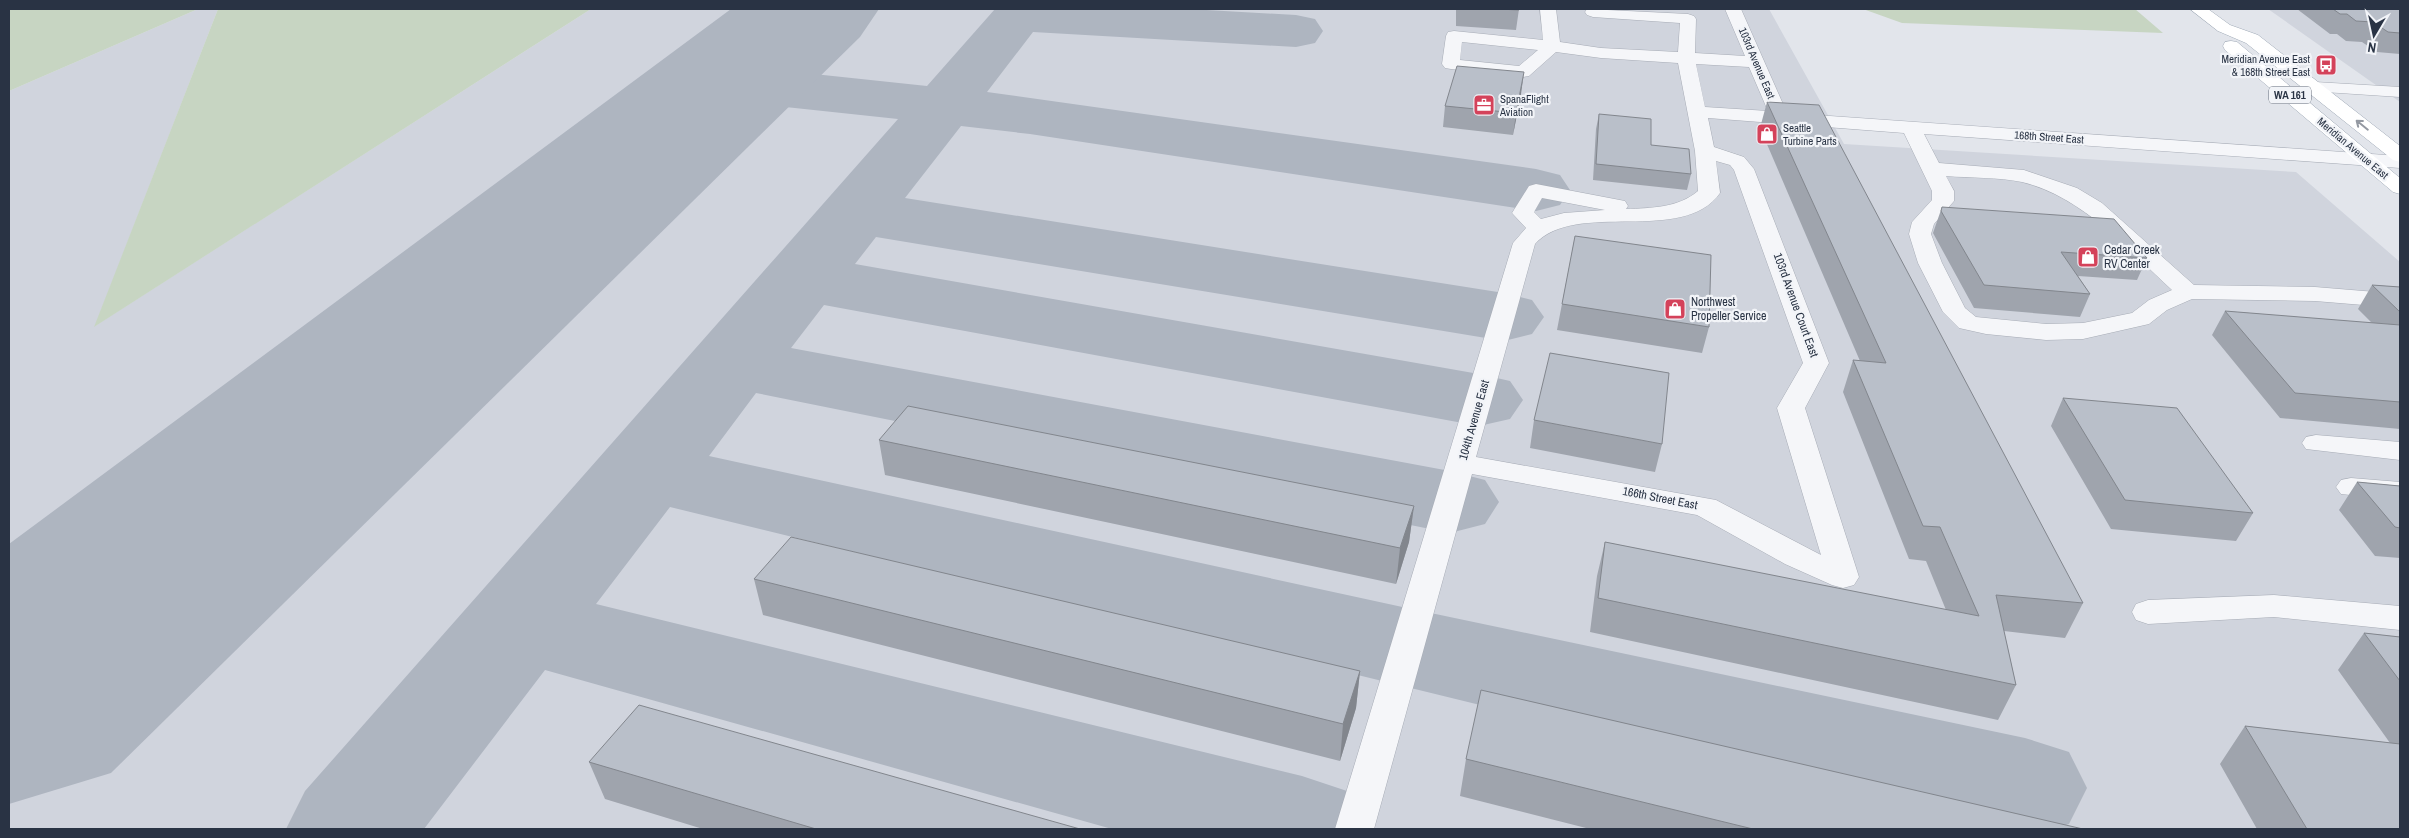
<svg xmlns="http://www.w3.org/2000/svg" width="2409" height="838" font-family="'Archivo Narrow',sans-serif">
  <style>
    .built { fill: #d0d4dd }
    .green { fill: #c7d5c2 }
    .lines { fill: none; stroke-linecap: round; stroke-linejoin: round }
    .taxiway { fill: #aeb5c0; fill-rule: evenodd }
    .runway { fill: #aeb5c0; fill-rule: evenodd }
    .minor-casing { stroke: #a7acb6; stroke-width: 1 }
    .major-casing { stroke: #a0aab7; stroke-width: 1 }
    .minor { fill: #f5f6f9; fill-rule: evenodd }
    .major { fill: #fff; fill-rule: evenodd }
    .wall { fill: #9fa4ad }
    .shaded-wall { fill: #82868d }
    .building { fill: #b9bfc9; stroke: #82868d }
    .oneway { stroke: #9499a2 }
    .labels { text-anchor: middle; stroke-width: 4.5; stroke-linejoin: round; paint-order: stroke }
    .far-poi-label { font-size: 11px; fill: #293344; stroke: #f2f4f8; text-anchor: start }
    .far-street-label { font-size: 11px; fill: #293344; stroke: #f2f4f8 }
    .shield { fill: #f2f4f8; stroke: #656d7a; stroke-width: 1 }
    .shield-label { font-size: 11px; font-weight: bold; fill: #293344 }
    .poi-label { font-size: 12px; fill: #293344; stroke: #f2f4f8; text-anchor: start }
    .street-label { font-size: 12px; fill: #293344; stroke: #f2f4f8 }
  </style>
  <rect width="100%" height="100%" fill="#e2e5eb"/>
  <path class="built" d="M 198,9 L 218,9 L 95,326 L 591,9 L 1769,9 L 1844,144 L 2296,172 L 2400,262 L 2400,829 L 9,829 L 9,91 Z
    M 2268,9 L 2400,9 L 2400,102 Z"/>
  <path class="green" d="M 9,9 L 198,9 L 9,91 Z
    M 218,9 L 591,9 L 94,327 Z
    M 1863,9 L 2135,9 L 2163,33 L 1902,23 Z"/>
  <g class="lines">
    <path class="taxiway" d="M 995,9 L 1189,9 L 1296,15 L 1315,19 L 1323,31 L 1315,43 L 1296,47 L 1033,32 L 987,92 L 1536,169 L 1560,175 L 1570,190 L 1560,205 L 1536,211 L 1030,134 L 961,126 L 905,198 L 1504,293 L 1532,300 L 1544,317 L 1532,334 L 1504,341 L 876,237 L 855,264 L 1479,374 L 1510,381 L 1523,400 L 1510,419 L 1479,426 L 824,305 L 791,348 L 1450,471 L 1485,480 L 1499,502 L 1485,524 L 1450,533 L 756,393 L 709,456 L 1407,608 L 2025,738 L 2069,752 L 2087,788 L 2069,824 L 2052,829 L 1988,829 L 670,507 L 596,604 L 1302,776 L 1347,791 L 1366,829 L 1112,829 L 545,670 L 424,829 L 286,829 L 305,791 L 898,119 L 728,101 L 707,96 L 698,83 L 707,70 L 728,65 L 927,86 Z"/>
    <path class="runway" d="M 731,9 L 879,9 L 860,37 L 111,773 L 9,804 L 9,544 Z"/>
    <g class="minor-casing">
      <path id="minor" d="M 1540,9 L 1556,9 L 1560,42 L 1601,48 L 1678,52 L 1680,23 L 1593,17 L 1587,15 L 1585,12 L 1587,9 L 1688,14 L 1694,16 L 1696,19 L 1695,53 L 1745,56 L 1725,9 L 1741,9 L 1787,113 L 2400,156 L 2400,168 L 1924,134 L 1939,163 L 2024,170 L 2077,188 L 2102,203 L 2194,285 L 2315,287 L 2400,294 L 2400,308 L 2315,301 L 2192,299 L 2167,310 L 2149,324 L 2083,339 L 2046,340 L 1986,334 L 1959,328 L 1943,312 L 1918,263 L 1909,234 L 1912,222 L 1932,200 L 1932,191 L 1904,133 L 1708,118 L 1714,147 L 1744,157 L 1754,169 L 1829,363 L 1805,408 L 1859,577 L 1854,585 L 1843,588 L 1832,585 L 1785,564 L 1697,515 L 1472,474 L 1374,829 L 1335,829 L 1513,243 L 1526,228 L 1512,213 L 1529,186 L 1536,184 L 1625,201 L 1628,206 L 1626,209 C 1651,208 1678,208 1698,191 L 1695,151 L 1678,63 L 1601,58 L 1556,52 L 1529,76 L 1523,77 L 1451,69 L 1445,68 L 1442,64 L 1446,36 L 1448,32 L 1454,31 L 1543,40 ZM 1462,42 L 1538,50 L 1519,66 L 1460,60 ZM 1696,64 L 1749,67 L 1768,111 L 1705,107 ZM 1716,161 L 1730,165 L 1734,170 L 1803,363 L 1777,408 L 1821,555 L 1716,500 L 1476,457 L 1535,244 C 1576,199 1683,246 1720,193 ZM 1946,176 C 1970,178 1998,177 2022,182 C 2083,197 2127,249 2172,290 L 2149,300 L 2132,313 L 2083,323 L 2046,324 L 1976,317 L 1965,308 L 1942,263 L 1931,234 L 1934,224 L 1954,201 L 1954,191 ZM 1542,198 L 1605,210 L 1564,213 L 1541,219 L 1534,212 Z
        M 2315,82 L 2400,87 L 2400,97 L 2309,91 L 2306,87 L 2309,83 Z
        M 2316,435 L 2400,442 L 2400,460 L 2306,449 L 2302,443 L 2306,437 Z
        M 2351,478 L 2400,482 L 2400,500 L 2341,494 L 2336,487 L 2341,480 Z
        M 2274,595 L 2400,606 L 2400,630 L 2274,617 L 2148,624 L 2136,620 L 2132,612 L 2136,604 L 2148,600 Z"/>
    </g>
    <g class="major-casing">
      <path id="major" d="M 2190,9 L 2208,9 L 2230,25 L 2258,35 L 2400,146 L 2400,162 L 2393,160 L 2246,43 L 2218,31 Z
        M 2231,41 L 2237,42 L 2400,178 L 2400,194 L 2393,192 L 2225,50 L 2223,46 L 2225,42 Z"/>
    </g>
    <use href="#minor" class="minor"/>
    <use href="#major" class="major"/>
  </g>
  <path class="wall" d="M 1456,9 L 1519,9 L 1516,30 L 1456,26 Z
    M 2297,9 L 2400,9 L 2400,54 L 2377,52 L 2362,42 L 2346,41 L 2337,34 L 2330,34 Z
    M 1521,94 L 1513,135 L 1443,127 L 1445,106 Z
    M 1767,102 L 2083,603 L 2065,638 L 2004,631 L 2016,685 L 1998,720 L 1590,632 L 1597,576 L 1605,542 L 1946,610 L 1926,561 L 1909,559 L 1843,392 L 1853,360 L 1860,361 L 1760,128 Z
    M 1599,114 L 1651,145 L 1691,174 L 1687,190 L 1593,180 L 1596,129 Z
    M 1942,207 L 2147,258 L 2137,280 L 2078,276 L 2090,294 L 2080,317 L 1974,308 L 1933,233 Z
    M 1575,236 L 1709,327 L 1702,353 L 1557,330 Z
    M 2372,285 L 2400,287 L 2400,429 L 2280,418 L 2212,335 L 2225,311 L 2372,323 L 2358,309 Z
    M 2063,398 L 2253,513 L 2236,541 L 2111,529 L 2051,426 Z
    M 1534,420 L 1662,444 L 1655,472 L 1530,448 Z
    M 879,440 L 1414,506 L 1409,542 L 1396,584 L 885,475 Z
    M 2357,482 L 2400,486 L 2400,558 L 2375,556 L 2339,510 Z
    M 754,579 L 1360,671 L 1356,708 L 1340,761 L 763,615 Z
    M 2364,633 L 2400,637 L 2400,829 L 2257,829 L 2220,764 L 2245,726 L 2390,743 L 2338,670 Z
    M 1466,759 L 2083,829 L 1590,829 L 1460,796 Z
    M 589,762 L 1080,829 L 703,829 L 605,799 Z"/>
  <path class="shaded-wall" d="M 1524,72 L 1521,94 L 1513,135 L 1516,113 Z
    M 1414,506 L 1409,542 L 1396,584 L 1400,548 Z
    M 1360,671 L 1356,708 L 1340,761 L 1343,724 Z"/>
  <path class="building" d="M 1498,9 L 1519,9 L 1519,10 Z
    M 2333,9 L 2400,9 L 2400,33 L 2388,32 L 2373,22 L 2356,21 L 2347,14 L 2340,14 Z
    M 1457,66 L 1524,72 L 1516,113 L 1445,106 Z
    M 1767,102 L 1819,105 L 2083,603 L 1996,595 L 2016,685 L 1598,598 L 1605,542 L 1979,616 L 1940,527 L 1923,526 L 1853,360 L 1886,363 Z
    M 1599,114 L 1651,119 L 1651,145 L 1689,149 L 1691,174 L 1596,164 Z
    M 1942,207 L 2114,219 L 2147,258 L 2061,252 L 2090,294 L 1984,285 L 1941,211 Z
    M 1575,236 L 1711,255 L 1709,327 L 1562,304 Z
    M 2372,285 L 2400,287 L 2400,312 Z
    M 2225,311 L 2400,325 L 2400,402 L 2295,393 Z
    M 1550,353 L 1669,373 L 1662,444 L 1534,420 Z
    M 2063,398 L 2177,408 L 2253,513 L 2125,500 Z
    M 908,406 L 1414,506 L 1400,548 L 879,440 Z
    M 2357,482 L 2400,486 L 2400,528 L 2395,527 Z
    M 791,537 L 1360,671 L 1343,724 L 754,579 Z
    M 2364,633 L 2400,637 L 2400,681 Z
    M 1481,690 L 2083,829 L 1753,829 L 1466,759 Z
    M 639,705 L 1080,829 L 816,829 L 589,762 Z
    M 2245,726 L 2400,744 L 2400,829 L 2307,829 Z"/>
  <defs><path id="oneway-shaft" d="M-6 0H5M1.5-3L5.5 0L1.5 3" fill="none" stroke-width="1.6" stroke-linecap="round" stroke-linejoin="round" transform="scale(1.25)"/></defs>
  <use class="oneway" href="#oneway-shaft" transform="translate(2362 125) rotate(-141)"/>
  <defs>
    <g id="bus-square" transform="scale(1.125)"><rect x="-9" y="-9" width="18" height="18" rx="4" fill="#d4425a" stroke="#f2f4f8"/><path d="M-5-6H5V4H4V6H2V4H-2V6H-4V4H-5ZM-3.5-4V0h7V-4ZM-3.5 1.2v1.5H-2V1.2ZM2 1.2v1.5H3.5V1.2Z" fill="#fff"/></g>
    <g id="office-square" transform="scale(1.125)"><rect x="-9" y="-9" width="18" height="18" rx="4" fill="#d4425a" stroke="#f2f4f8"/><path d="M-6-3h4V-5.5h4V-3h4V5H-6ZM-1-4.5V-3h2v-1.5ZM-6 0V1H6V0Z" fill="#fff"/></g>
    <g id="shop-square" transform="scale(1.125)"><rect x="-9" y="-9" width="18" height="18" rx="4" fill="#d4425a" stroke="#f2f4f8"/><path d="M-5-2.5h2.3a2.7 3.5 0 0 1 5.4 0H5L5.5 6h-11ZM-1.5-2.5h3a1.5 2.3 0 0 0-3 0Z" fill="#fff"/></g>
  </defs>
  <g fill-rule="evenodd">
    <use href="#bus-square" x="2326" y="65"/>
    <use href="#office-square" x="1484" y="105"/>
    <use href="#shop-square" x="1767" y="134"/>
    <use href="#shop-square" x="2088" y="257"/>
    <use href="#shop-square" x="1675" y="309"/>
  </g>
  <g class="labels">
    <g class="far-poi-label">
      <text x="2310" y="63" text-anchor="end">Meridian Avenue East<tspan x="2310" dy="13">&amp; 168th Street East</tspan></text>
      <text x="1500" y="103">SpanaFlight<tspan x="1500" dy="13">Aviation</tspan></text>
      <text x="1783" y="132">Seattle<tspan x="1783" dy="13">Turbine Parts</tspan></text>
    </g>
    <g class="far-street-label">
      <text transform="translate(1757 63) rotate(67)" y="4">103rd Avenue East</text>
      <text transform="translate(2049 137) rotate(4)" y="4">168th Street East</text>
      <text transform="translate(2353 148) rotate(40)" y="4">Meridian Avenue East</text>
    </g>
    <rect class="shield" x="2269" y="86.5" width="42" height="17" rx="4"/>
    <g class="shield-label">
      <text x="2290" y="99">WA 161</text>
    </g>
    <g class="poi-label">
      <text x="2104" y="254">Cedar Creek<tspan x="2104" dy="14">RV Center</tspan></text>
      <text x="1691" y="306">Northwest<tspan x="1691" dy="14">Propeller Service</tspan></text>
    </g>
    <g class="street-label">
      <text transform="translate(1796 305) rotate(70)" y="4">103rd Avenue Court East</text>
      <text transform="translate(1474 420) rotate(-74)" y="4">104th Avenue East</text>
      <text transform="translate(1660 498) rotate(11)" y="4">166th Street East</text>
    </g>
  </g>
  <rect width="2409" height="838" fill="none" stroke="#293344" stroke-width="20"/>
  <g transform="translate(2374 35) rotate(189)" stroke="#f2f4f8" stroke-width="4" paint-order="stroke">
  <path d="M0-4L9 19L0 12L-9 19Z" fill="#293344"/>
  <text y="-8" font-size="14" font-weight="bold" text-anchor="middle" fill="#293344">N</text>
  </g>
</svg>
